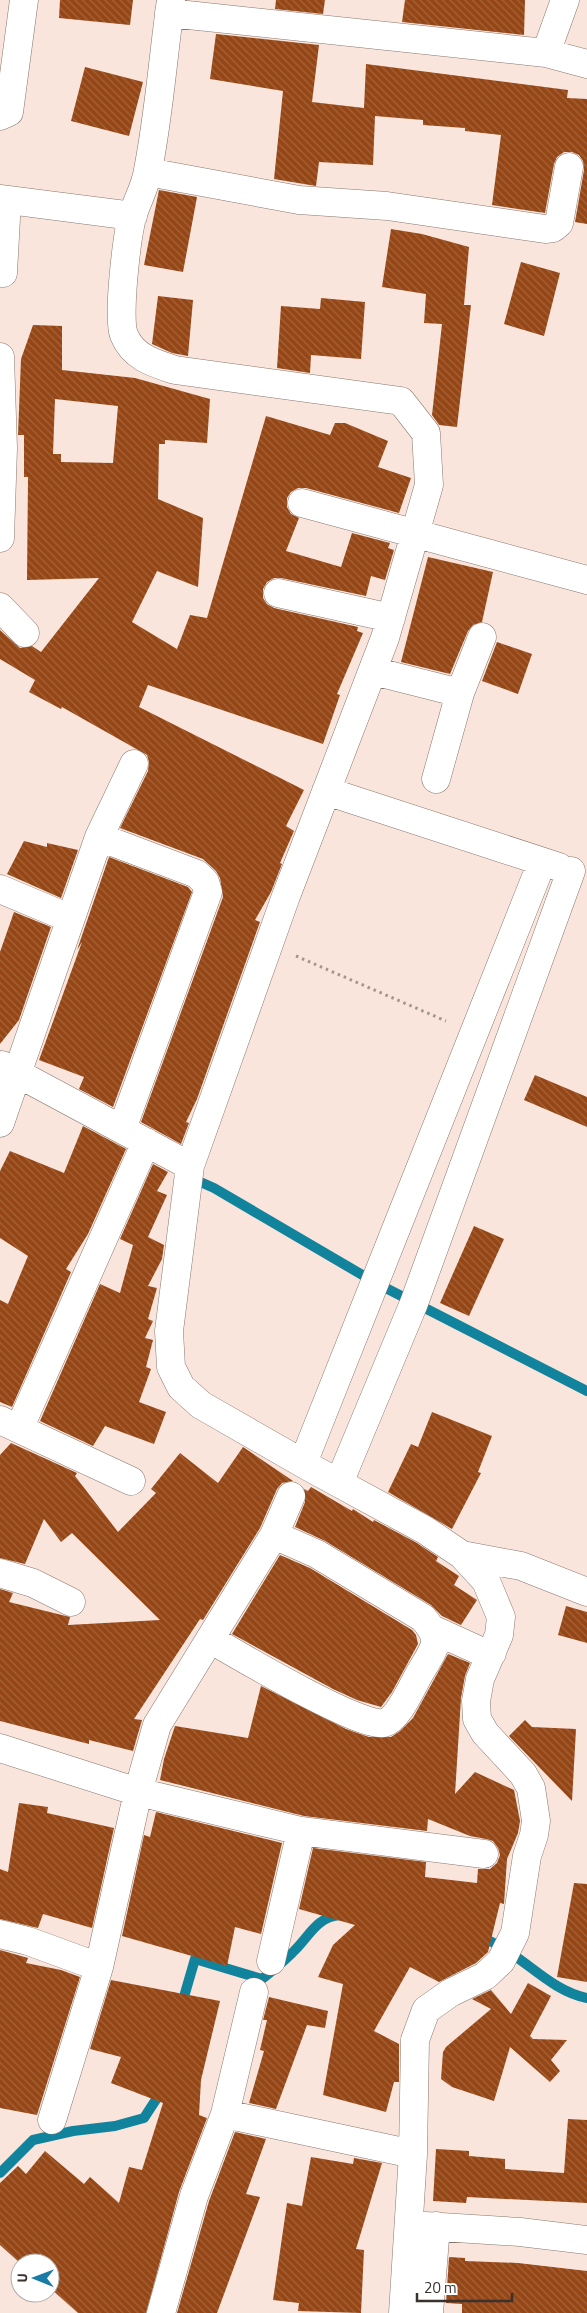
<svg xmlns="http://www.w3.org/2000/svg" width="587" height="2313" font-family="'Titillium Web',sans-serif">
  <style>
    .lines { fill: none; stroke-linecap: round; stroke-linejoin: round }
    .stream { stroke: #11839c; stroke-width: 10 }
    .building { fill: url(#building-back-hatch); fill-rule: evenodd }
    .minor-casing { stroke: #89776f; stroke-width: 29 }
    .path { stroke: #a3958e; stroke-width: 3; stroke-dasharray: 2.5 4; stroke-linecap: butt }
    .minor { stroke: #fff; stroke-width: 28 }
  </style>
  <defs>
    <pattern id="building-back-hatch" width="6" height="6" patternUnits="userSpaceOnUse" patternTransform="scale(1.25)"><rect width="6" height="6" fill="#964614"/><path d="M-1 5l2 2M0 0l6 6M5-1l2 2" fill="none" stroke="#a2653f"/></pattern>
  </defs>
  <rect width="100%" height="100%" fill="#f9e5db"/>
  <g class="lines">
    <path class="stream" d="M 189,1177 L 214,1188 L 376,1283 L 587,1391
      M 479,1937 C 519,1949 546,1990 587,1998
      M 181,2007 L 195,1959 L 262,1979 C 273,1970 285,1961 295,1950 C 310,1935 317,1917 340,1915
      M 0,2173 L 33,2140 L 73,2131 L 115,2126 L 144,2118 L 157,2098 L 160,2088"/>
  </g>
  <path class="building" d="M 60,0 L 133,0 L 130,25 L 59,18 Z
    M 276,0 L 325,0 L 323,14 L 275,9 Z
    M 405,0 L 525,0 L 524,35 L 402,22 Z
    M 216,34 L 319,45 L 312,102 L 364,108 L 366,64 L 568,90 L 567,98 L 587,99 L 587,224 L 575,222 L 584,170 L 583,161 L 579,155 L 572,152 L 564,152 L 557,157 L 554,164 L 545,213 L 492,205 L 501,135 L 465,131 L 465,128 L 423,125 L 423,120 L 375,116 L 373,165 L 319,162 L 316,186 L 274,179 L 283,91 L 210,79 Z
    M 85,67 L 143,82 L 129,136 L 71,121 Z
    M 159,190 L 197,197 L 183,272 L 144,265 Z
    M 391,229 L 422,234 L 469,247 L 464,305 L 471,305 L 457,427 L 439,425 L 432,415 L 442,324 L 424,323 L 426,294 L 382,287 Z
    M 521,262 L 560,273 L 544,336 L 504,324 Z
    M 158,296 L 193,300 L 188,356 L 172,353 L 152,344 Z
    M 321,298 L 365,302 L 361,359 L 311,355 L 310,373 L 277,368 L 281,306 L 320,309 Z
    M 33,325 L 62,326 L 62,370 L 135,378 L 210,399 L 207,443 L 165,440 L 165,444 L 159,444 L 158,499 L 203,518 L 198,587 L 157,571 L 132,622 L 177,649 L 190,615 L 207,618 L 266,416 L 330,435 L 335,423 L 345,423 L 388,441 L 378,467 L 411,478 L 399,513 L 306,488 L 298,488 L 291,492 L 287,498 L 287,507 L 291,514 L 299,518 L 286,551 L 341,567 L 352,533 L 390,543 L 388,548 L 394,550 L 385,580 L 371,576 L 366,596 L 281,578 L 274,578 L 267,582 L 263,589 L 263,598 L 267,604 L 274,608 L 358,627 L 357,631 L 363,633 L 337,694 L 340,695 L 323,744 L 148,685 L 139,707 L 304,790 L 286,826 L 294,831 L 280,863 L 282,864 L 271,892 L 255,920 L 260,922 L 197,1099 L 186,1122 L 189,1123 L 181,1144 L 141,1122 L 223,897 L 220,878 L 216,871 L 203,859 L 120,828 L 148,771 L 149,762 L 147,755 L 62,707 L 61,709 L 29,692 L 35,680 L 0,659 L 0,630 L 20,648 L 32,646 L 41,652 L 99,578 L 27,580 L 28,477 L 24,477 L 24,435 L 18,435 L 21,359 ZM 55,399 L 118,406 L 113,463 L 61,462 L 61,454 L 53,454 Z
    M 428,557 L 493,572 L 482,622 L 473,625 L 468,631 L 450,674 L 401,662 Z
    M 497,642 L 532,654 L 518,694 L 482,681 Z
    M 24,841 L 47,847 L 47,843 L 78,850 L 61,898 L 7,874 Z
    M 109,857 L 188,887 L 192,892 L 113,1107 L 79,1089 L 84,1077 L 39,1060 L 82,942 L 77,950 Z
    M 14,912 L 51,927 L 19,1020 L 0,1044 L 0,952 Z
    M 535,1075 L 587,1097 L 587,1127 L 524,1100 Z
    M 83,1126 L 126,1149 L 88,1234 L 66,1269 L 71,1272 L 12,1407 L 0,1402 L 0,1300 L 8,1304 L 28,1256 L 0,1238 L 0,1171 L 10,1151 L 64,1173 Z
    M 153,1164 L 168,1172 L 157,1191 L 167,1195 L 148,1237 L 164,1245 L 162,1259 L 148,1286 L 157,1288 L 148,1319 L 153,1321 L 145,1338 L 153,1340 L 146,1367 L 151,1369 L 139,1402 L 166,1412 L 154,1444 L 105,1426 L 93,1446 L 40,1421 L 100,1284 L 120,1293 L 133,1245 L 120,1239 Z
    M 474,1226 L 504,1239 L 469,1316 L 440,1303 Z
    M 432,1412 L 492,1436 L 478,1472 L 481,1473 L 452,1529 L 388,1492 L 411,1444 L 418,1447 Z
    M 11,1443 L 77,1473 L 75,1476 L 118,1532 L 156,1493 L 151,1489 L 180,1453 L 218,1483 L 243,1447 L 293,1481 L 282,1483 L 277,1489 L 260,1528 L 203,1620 L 200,1619 L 134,1719 L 142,1720 L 133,1751 L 89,1740 L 89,1744 L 0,1721 L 0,1589 L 13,1593 L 9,1602 L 70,1617 L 68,1625 L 160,1620 L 72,1533 L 61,1542 L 44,1519 L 25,1564 L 0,1558 L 0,1455 Z
    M 311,1487 L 352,1511 L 353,1509 L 373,1522 L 374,1520 L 417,1543 L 438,1557 L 436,1561 L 459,1576 L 454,1585 L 477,1600 L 461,1625 L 442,1616 L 431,1605 L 325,1541 L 295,1527 L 305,1502 L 304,1489 L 308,1491 Z
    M 280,1555 L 310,1568 L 412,1630 L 416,1635 L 418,1644 L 392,1692 L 381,1707 L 357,1700 L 333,1689 L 232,1634 Z
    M 566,1606 L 587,1612 L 587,1643 L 558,1635 Z
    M 448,1654 L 470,1663 L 465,1676 L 461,1698 L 455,1794 L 475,1772 L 514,1790 L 520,1821 L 518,1833 L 507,1859 L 504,1904 L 500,1903 L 488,1952 L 476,1963 L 439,1982 L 410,1967 L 374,2031 L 399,2044 L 399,2082 L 394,2082 L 386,2112 L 323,2095 L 343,1984 L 318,1977 L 333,1945 L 355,1925 L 299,1909 L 313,1848 L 426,1862 L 425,1877 L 477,1883 L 478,1869 L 490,1869 L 497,1863 L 500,1855 L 498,1848 L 493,1841 L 486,1839 L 470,1836 L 428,1819 L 427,1831 L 304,1816 L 160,1780 L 164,1759 L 175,1726 L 248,1738 L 261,1686 L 346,1729 L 369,1737 L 391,1737 L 400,1731 L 413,1718 Z
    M 525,1720 L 532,1727 L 576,1729 L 572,1801 L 509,1736 Z
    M 19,1803 L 48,1807 L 47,1813 L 114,1828 L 92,1928 L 43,1914 L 38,1928 L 0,1919 L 0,1869 L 8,1872 Z
    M 156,1812 L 282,1843 L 261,1934 L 235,1927 L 227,1966 L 122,1936 L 144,1835 L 150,1837 Z
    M 574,1883 L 587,1884 L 587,1982 L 557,1977 Z
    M 0,1950 L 28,1958 L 26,1963 L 61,1970 L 80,1977 L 37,2115 L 0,2108 Z
    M 111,1980 L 220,2001 L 201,2080 L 199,2115 L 207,2118 L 179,2192 L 146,2313 L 78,2313 L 50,2288 L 50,2263 L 20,2263 L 0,2245 L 0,2183 L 18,2166 L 26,2174 L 45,2151 L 84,2184 L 90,2177 L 119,2203 L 129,2167 L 142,2170 L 163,2103 L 111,2083 L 121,2057 L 90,2049 Z
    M 528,1983 L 551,1996 L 530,2036 L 533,2039 L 567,2040 L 551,2060 L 560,2071 L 550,2082 L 510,2047 L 494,2101 L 452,2087 L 441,2079 L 443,2052 L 446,2047 L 491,2009 L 472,1999 L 491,1990 L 511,2014 Z
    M 269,1997 L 328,2011 L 325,2028 L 307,2025 L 276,2109 L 249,2103 L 264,2051 L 260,2050 L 267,2020 L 263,2020 Z
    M 568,2119 L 587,2120 L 587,2203 L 467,2197 L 466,2203 L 433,2201 L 436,2149 L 469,2151 L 469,2156 L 505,2159 L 505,2169 L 564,2173 Z
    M 235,2132 L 266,2139 L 246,2194 L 260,2197 L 217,2313 L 177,2313 L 209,2201 Z
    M 311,2157 L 353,2164 L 354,2158 L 382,2163 L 356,2249 L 364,2250 L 361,2313 L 298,2311 L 299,2303 L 273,2300 L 287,2203 L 302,2206 Z
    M 449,2257 L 465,2258 L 465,2261 L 518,2263 L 587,2271 L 587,2313 L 462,2313 L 462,2304 L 446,2303 Z"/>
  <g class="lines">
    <g class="minor-casing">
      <path id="minor" d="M 171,0 C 163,57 159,114 148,170 C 146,185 138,199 133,214 C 127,233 117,318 124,335 C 133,357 153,363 175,370 L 401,401 L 426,433 L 429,485 L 385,638 L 286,896 L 190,1166 L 169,1331 L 171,1367 L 181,1387 L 201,1405 L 311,1468 L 425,1530 L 462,1555 L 486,1581 L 501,1617 L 499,1635 L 480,1679 L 476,1701 L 477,1719 L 485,1733 L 523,1774 L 531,1788 L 536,1821 L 534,1835 L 527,1856 L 515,1933 L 501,1961 L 485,1976 L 450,1993 L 426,2010 L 415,2040 L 413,2154 L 403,2313
        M 169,13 L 546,53 L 565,0
        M 546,53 L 587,64
        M 0,116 L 9,112 L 24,0
        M 148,172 L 299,200 L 387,206 L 545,229 L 553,228 L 559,223 L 569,167
        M 0,199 L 133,216
        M 3,273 L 7,200
        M 0,357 L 3,448 L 0,538
        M 302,503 L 587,580
        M 278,593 L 391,618
        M 0,607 L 25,633
        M 373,671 L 460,693 L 436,779
        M 460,693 L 482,637
        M 326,791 L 559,867
        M 99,837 L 134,764
        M 0,889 L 69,918
        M 2,1065 L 190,1166
        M 0,1123 L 99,837 L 197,874 L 205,882 L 208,892 L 122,1129
        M 0,1420 L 131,1481
        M 19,1429 L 146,1142
        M 303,1463 L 542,862
        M 339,1483 L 414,1303 L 571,871
        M 462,1555 L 521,1566 L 587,1592
        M 0,1573 L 33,1583 L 71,1602
        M 434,1630 L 478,1650 L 492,1653
        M 210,1639 C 236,1654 362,1729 384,1723 C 399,1719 413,1684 421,1671 C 435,1647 443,1641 423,1618 L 317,1554 L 274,1535
        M 0,1748 L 138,1792 L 301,1831 L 484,1854
        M 0,1934 L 28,1941 L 99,1967
        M 271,1961 L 301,1831
        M 225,2114 L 413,2154
        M 52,2120 L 99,1967 L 138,1792 L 157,1725 L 274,1535 L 291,1496
        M 409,2225 L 520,2232 L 587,2240
        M 161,2313 L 194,2196 L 225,2114 L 254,1992
        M 429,2313 L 436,2226"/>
    </g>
    <path class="path" d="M 296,956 L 446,1021"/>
    <use href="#minor" class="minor"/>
  </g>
  <g transform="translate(35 2278) rotate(271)"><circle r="24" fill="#ffffff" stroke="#b0adac"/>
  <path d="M0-4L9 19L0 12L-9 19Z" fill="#1a7ba7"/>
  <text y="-8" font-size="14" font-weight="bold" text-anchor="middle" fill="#3a322f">U</text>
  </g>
  <path d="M417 2293v8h95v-8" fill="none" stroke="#3a322f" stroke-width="2.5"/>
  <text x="424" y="2293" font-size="15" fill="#3a322f" stroke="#ffffff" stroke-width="4" paint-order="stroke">20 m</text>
</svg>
